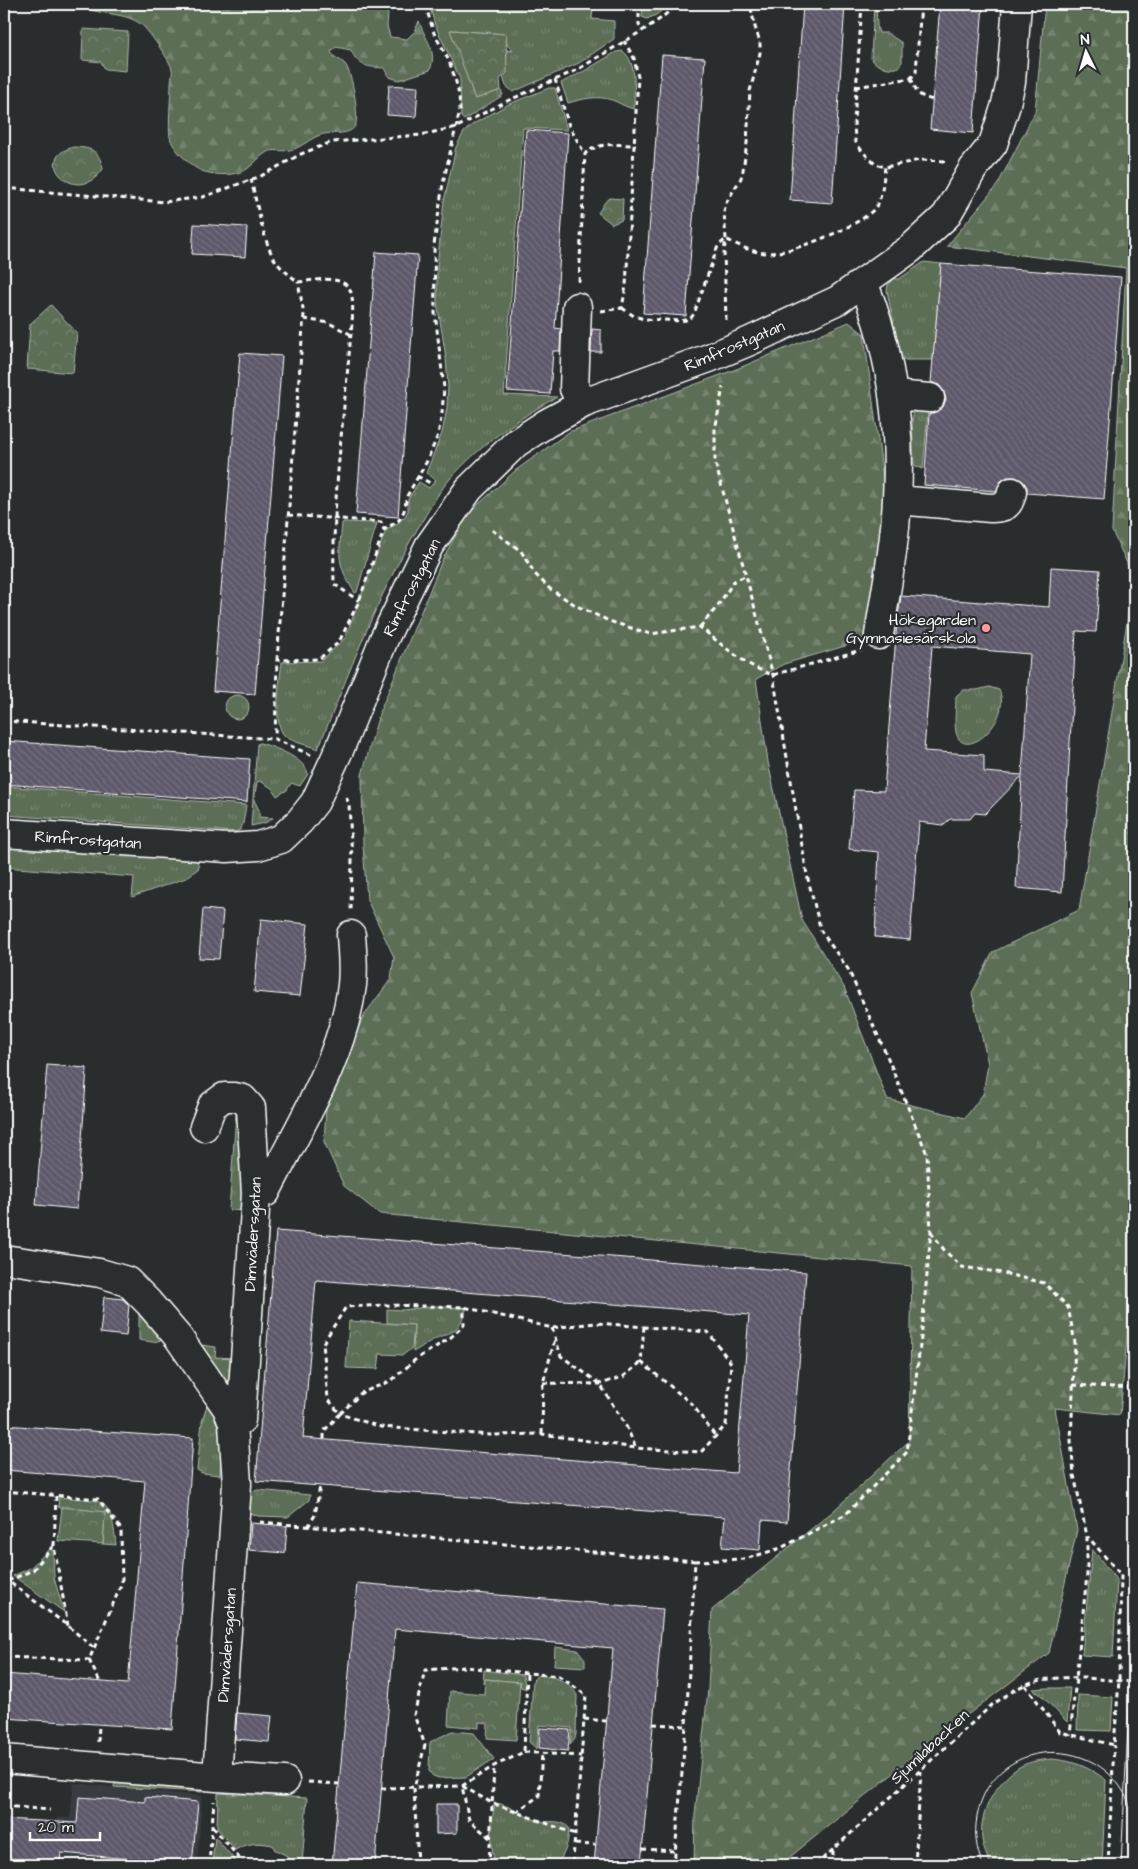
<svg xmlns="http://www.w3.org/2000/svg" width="1138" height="1869" font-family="'Architects Daughter',sans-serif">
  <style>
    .built { fill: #393a40 }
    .grass { fill: url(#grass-tufts); stroke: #aeb6ab }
    .forest { fill: url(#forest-firs); stroke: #aeb6ab }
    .park { fill: url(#park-crowns); stroke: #aeb6ab }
    .building { fill: url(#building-back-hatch); stroke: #fff; fill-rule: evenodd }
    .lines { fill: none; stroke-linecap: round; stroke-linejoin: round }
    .minor-casing { stroke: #fff; stroke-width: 31 }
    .path { stroke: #fff; stroke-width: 3; stroke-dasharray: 5 4; stroke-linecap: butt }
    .minor { stroke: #2a2d2e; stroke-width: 28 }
    .tram { stroke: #fff; stroke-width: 1 }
    .poi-dot { fill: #ff9aa2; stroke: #2a2d2e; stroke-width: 2 }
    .labels { text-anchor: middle; stroke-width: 4.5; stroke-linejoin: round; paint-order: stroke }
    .street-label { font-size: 16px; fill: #fff; stroke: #2a2d2e }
    .poi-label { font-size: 16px; fill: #fff; stroke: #2a2d2e; text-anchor: end }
  </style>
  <defs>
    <pattern id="grass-tufts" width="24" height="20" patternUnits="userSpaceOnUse" patternTransform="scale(1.25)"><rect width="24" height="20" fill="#5d6e57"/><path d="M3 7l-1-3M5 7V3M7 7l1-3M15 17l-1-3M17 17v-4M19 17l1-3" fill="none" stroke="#758470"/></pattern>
    <pattern id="forest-firs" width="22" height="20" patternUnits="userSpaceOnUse" patternTransform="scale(1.25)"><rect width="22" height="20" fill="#5d6e57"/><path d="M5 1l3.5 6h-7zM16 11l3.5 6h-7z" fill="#758470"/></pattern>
    <pattern id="park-crowns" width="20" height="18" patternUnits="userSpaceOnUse" patternTransform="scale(1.25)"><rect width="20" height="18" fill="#5d6e57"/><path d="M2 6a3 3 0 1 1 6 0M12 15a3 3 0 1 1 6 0" fill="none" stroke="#758470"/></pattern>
    <pattern id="building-back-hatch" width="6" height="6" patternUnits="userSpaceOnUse" patternTransform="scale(1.25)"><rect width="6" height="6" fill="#5d586a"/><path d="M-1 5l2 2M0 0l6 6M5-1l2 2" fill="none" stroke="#757180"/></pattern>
  </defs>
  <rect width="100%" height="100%" fill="#2a2d2e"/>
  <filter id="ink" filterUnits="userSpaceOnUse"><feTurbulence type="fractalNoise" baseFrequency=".02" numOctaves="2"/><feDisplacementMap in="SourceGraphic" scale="10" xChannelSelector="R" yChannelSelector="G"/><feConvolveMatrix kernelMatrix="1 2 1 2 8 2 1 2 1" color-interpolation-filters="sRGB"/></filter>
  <g filter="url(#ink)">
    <path class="built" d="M 74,1783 L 202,1796 L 197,1865 L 59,1865 L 56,1818 L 70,1818 Z"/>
    <path class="grass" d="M 429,4 L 593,4 L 592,19 L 614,21 L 614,39 L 579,63 L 513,92 L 506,86 L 502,74 L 506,69 L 507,50 L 513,51 L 507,45 L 506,34 L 451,30 L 475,99 L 501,90 L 503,95 L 464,120 L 461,117 L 460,79 L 435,25 Z
      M 643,4 L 670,4 L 656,15 L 647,19 L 642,17 Z
      M 874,4 L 876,4 L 877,26 L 879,33 L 887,33 L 902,43 L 902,62 L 897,68 C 888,69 876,67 871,58 Z
      M 623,51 C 638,63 634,93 634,109 C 625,107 620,103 612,100 C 597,95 582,99 568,103 L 561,83 L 586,70 L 616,52 Z
      M 549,88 L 555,88 L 556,91 L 567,130 L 523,128 L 504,395 L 557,397 C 517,419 479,446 449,480 C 437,494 428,512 418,528 C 376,598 349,674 318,749 C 308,745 294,743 285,736 C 272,725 280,679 282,662 L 321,661 L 345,638 L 386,530 L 397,524 L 405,516 L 408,511 L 408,499 L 419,482 L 429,488 L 436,480 L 426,473 L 442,433 L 447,408 L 448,387 L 446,358 L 437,302 L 437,266 L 444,201 L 456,147 L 464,132 L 473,124 L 509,104 Z
      M 924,262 L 941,264 L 933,360 L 901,360 L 887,291 L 888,285 L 895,278 L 896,279 L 899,279 Z
      M 914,411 L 928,411 L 923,469 L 914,465 L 912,420 Z
      M 344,522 L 377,523 L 357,592 L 355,593 C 336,563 339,557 342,523 Z
      M 989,687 L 999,690 C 1013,721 963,764 956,732 C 954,721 956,707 956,696 L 963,690 L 977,690 Z
      M225 707a12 12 0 1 1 24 0a12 12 0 1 1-24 0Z
      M 260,743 C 274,747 305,758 308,774 L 300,786 L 291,783 L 287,790 L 277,796 L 272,788 L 260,781 L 257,782 L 254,800 L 259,810 L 259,817 L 273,818 L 265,823 L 251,826 L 257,744 Z
      M 4,786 L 246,805 L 243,824 L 240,830 L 235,832 L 4,815 Z
      M 4,846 L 197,860 L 199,868 L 186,878 L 132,897 L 134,877 L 4,867 Z
      M 237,1100 L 245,1211 L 229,1210 Z
      M 435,1306 L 466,1308 L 466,1310 C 456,1337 453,1329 431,1341 C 425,1344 419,1349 413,1352 L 414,1325 L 387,1323 L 387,1309 L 403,1310 Z
      M 139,1312 L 163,1340 L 152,1342 L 139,1340 Z
      M 201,1345 L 216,1347 L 215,1357 L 235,1358 L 230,1381 L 223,1380 Z
      M 207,1405 L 222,1427 L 220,1475 L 202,1473 L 197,1470 L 202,1422 Z
      M 258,1490 L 310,1495 L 309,1500 L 288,1517 L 258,1516 L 250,1513 L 250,1492 Z
      M 59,1497 C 104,1501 111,1495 116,1545 L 103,1544 L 105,1512 L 58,1507 Z
      M 53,1546 L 54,1578 L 64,1612 L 13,1576 L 30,1568 Z
      M 1092,1549 L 1117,1580 L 1113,1657 L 1082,1655 Z
      M 555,1647 L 578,1650 L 585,1659 L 585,1667 L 554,1665 Z
      M 484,1670 L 523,1675 L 526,1689 L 521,1687 L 520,1682 L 485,1679 L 485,1684 L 483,1683 Z
      M 538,1675 C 554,1677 568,1679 577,1695 L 576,1734 L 575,1739 L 570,1745 L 572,1728 L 539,1725 L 537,1749 L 529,1742 L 533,1680 Z
      M 1048,1688 L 1070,1688 L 1067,1722 L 1042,1696 L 1033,1689 Z
      M 1078,1695 L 1113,1697 L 1111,1731 L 1077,1730 Z
      M 452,1731 L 474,1733 L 494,1759 L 466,1777 L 439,1778 L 433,1776 L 429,1771 L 430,1742 Z
      M 1052,1759 C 1074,1761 1089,1767 1106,1780 L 1102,1865 L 991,1865 C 987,1857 983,1848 982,1839 C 978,1812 998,1779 1021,1766 C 1031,1761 1041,1760 1052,1759 Z
      M 115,1778 L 198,1787 L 202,1792 L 114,1787 Z
      M 218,1793 L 307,1798 L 302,1865 L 291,1865 L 287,1856 L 274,1849 L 274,1846 L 272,1845 C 258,1842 247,1843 235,1850 L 217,1828 Z
      M 496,1803 C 510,1805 523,1816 536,1820 C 548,1824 561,1818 569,1828 C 568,1843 566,1855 555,1865 L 496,1865 C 490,1854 490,1814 496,1803 Z
      M 215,1837 L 239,1865 L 212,1865 Z"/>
    <path class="forest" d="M 79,4 L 332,4 L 335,8 L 349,10 L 380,4 L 388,14 L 387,26 L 390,37 L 407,39 L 415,31 L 419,21 C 425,40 438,50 430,70 L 399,80 L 389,77 L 385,68 C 368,67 358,67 351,50 L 336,47 L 331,52 C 335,59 340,59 345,64 C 352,72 360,118 355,126 C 349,137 330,131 320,135 C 309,139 301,148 290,150 C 283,152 273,149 267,152 C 260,156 254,164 247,169 C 235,177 208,176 196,168 C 187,162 172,148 170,137 C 168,125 171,96 171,84 C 171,79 173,73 172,69 C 170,60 151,35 145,28 C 127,9 98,18 79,4 Z
      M 1045,4 L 1134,4 L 1134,578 L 1112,531 L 1126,268 L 947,246 L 998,184 L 1035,112 Z
      M 849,322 L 864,334 L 883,477 L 884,546 L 871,626 L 862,641 L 784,664 L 756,679 L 768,762 L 802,920 L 844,987 L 887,1099 L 965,1118 L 983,1094 L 988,1064 L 972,993 L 993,952 L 1079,910 L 1134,580 L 1134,1218 L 1127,1337 L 1120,1415 L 1055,1408 L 1077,1530 L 1049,1653 L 941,1735 L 780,1865 L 694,1865 L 695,1815 L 708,1689 L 712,1610 L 832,1512 L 909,1441 L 912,1266 L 380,1214 L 344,1186 L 324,1142 L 327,1092 L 365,1014 L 391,979 L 394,957 L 367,900 L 363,845 L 362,775 L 379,714 L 443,558 L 468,514 L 516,470 L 569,432 L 739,368 Z"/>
    <path class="park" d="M 83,29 L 128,32 L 126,71 L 105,69 L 101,62 L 82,60 Z
      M 450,30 L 506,34 L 507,73 L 500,79 L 501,90 L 475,99 Z
      M 74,147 C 92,148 99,150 103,169 C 76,209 29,157 74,147 Z
      M 610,198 L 623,199 L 622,220 L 612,224 L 598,213 L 605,202 Z
      M 51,305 L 77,333 L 73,373 L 27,369 L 30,324 Z
      M 349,1321 L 414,1325 L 412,1348 L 403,1355 L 380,1354 L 378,1369 L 346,1368 Z
      M 62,1507 L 105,1512 L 103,1544 L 58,1541 Z
      M 485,1679 L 520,1682 L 516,1740 L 487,1738 L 488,1723 L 479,1722 L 479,1728 L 448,1725 L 450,1691 L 484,1694 Z"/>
    <path class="building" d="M 803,4 L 845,4 L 832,203 L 790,200 Z
      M 940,4 L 983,4 L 973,133 L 930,129 Z
      M 662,55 L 705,58 L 686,316 L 643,313 Z
      M 389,85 L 418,87 L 416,117 L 387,115 Z
      M 526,130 L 568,133 L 555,328 L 561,329 L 560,351 L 553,351 L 550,394 L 507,391 Z
      M 194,224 L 247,227 L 245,257 L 192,254 Z
      M 376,252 L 418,255 L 398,517 L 356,514 Z
      M 941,264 L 1121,277 L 1104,499 L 1027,493 L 1027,487 L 1023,481 L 1015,477 L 1007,477 L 1001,481 L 996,491 L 924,485 L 929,414 L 936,412 L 943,407 L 946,399 L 944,392 L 939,385 L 931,382 Z
      M 592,329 L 601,330 L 601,352 L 591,352 Z
      M 240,353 L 282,356 L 255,694 L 213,691 Z
      M 1051,567 L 1100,570 L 1096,632 L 1076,631 L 1062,892 L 1016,888 L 1022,776 L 985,814 L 975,813 L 970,819 L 950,819 L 943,825 L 919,822 L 910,940 L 875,937 L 879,852 L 849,849 L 854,790 L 884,791 L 897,622 L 901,596 L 1049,607 ZM 932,646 L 1030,654 L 1022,775 L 984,772 L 984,755 L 924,751 Z
      M 4,741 L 250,759 L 247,802 L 4,784 Z
      M 203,909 L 223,911 L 219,959 L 199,958 Z
      M 261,919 L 308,924 L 300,996 L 254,992 Z
      M 47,1065 L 87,1068 L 77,1209 L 36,1205 Z
      M 276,1231 L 806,1272 L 787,1522 L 762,1520 L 760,1550 L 722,1547 L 725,1517 L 256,1481 ZM 316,1280 L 749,1315 L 736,1473 L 303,1438 Z
      M 104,1297 L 123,1299 L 129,1305 L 126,1336 L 100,1333 Z
      M 4,1425 L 193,1438 L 172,1729 L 4,1718 L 4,1674 L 128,1684 L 145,1481 L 4,1470 Z
      M 251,1523 L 287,1526 L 285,1553 L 249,1550 Z
      M 357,1583 L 663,1609 L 641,1865 L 594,1865 L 613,1648 L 395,1629 L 375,1865 L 332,1865 Z
      M 237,1713 L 272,1716 L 269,1742 L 235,1739 Z
      M 540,1728 L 570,1730 L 568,1751 L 539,1748 Z
      M 79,1797 L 145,1802 L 145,1797 L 198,1802 L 192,1865 L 141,1865 L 142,1860 L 61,1853 L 60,1861 L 46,1860 L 46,1865 L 4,1865 L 4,1819 L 77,1823 Z
      M 436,1804 L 457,1804 L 457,1833 L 436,1834 Z"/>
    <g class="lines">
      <g class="minor-casing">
        <path id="minor" d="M 863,282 C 891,350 901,426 897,499 C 895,545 886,590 879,635
          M 577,307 L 574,389 L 584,403
          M 893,395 L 930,398
          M 897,500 L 991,508 C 1005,507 1009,507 1012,492
          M 4,833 L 227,848 L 258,846 L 281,839 L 300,821 L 315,802 L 340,748 L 384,639 L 429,546 L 469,489 L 516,443 L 547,423 L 584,403 L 709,358 L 750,341 L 838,300 L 910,249 L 946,216 L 973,169 L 993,144 L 1005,108 L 1011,82 L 1017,4
          M 204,1127 L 212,1106 L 224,1097 L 234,1097 L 243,1099 L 251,1108 L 256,1194 L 241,1420 L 233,1423
          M 256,1194 L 266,1192 C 299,1126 343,1059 352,985 C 354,968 352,951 351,935
          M 4,1259 L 100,1273 L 127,1281 L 148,1302 L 178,1337 L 227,1408 L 233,1423 L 237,1484 L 217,1777
          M 4,1759 L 217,1777 L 285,1781"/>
      </g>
      <path class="path" d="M 639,4 L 639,25 L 642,31
        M 862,4 L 854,121 L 855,141 L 862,151 L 875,164 L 885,167 L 920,160 L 948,161
        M 911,78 C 917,93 918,96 933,100
        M 555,79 L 569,126 L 585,154
        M 856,87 L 911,78 L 916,72 L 921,4
        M 251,179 C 256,200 264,244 275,260 C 281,269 290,275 298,282 C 312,281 339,274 349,288 C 356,298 351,331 350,344 C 343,424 332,504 334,584 L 359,601
        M 4,188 L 164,202 L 203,197 L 261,176 L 301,154 L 332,142 L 421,135 L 457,127 L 507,101 L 575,71 L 642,31 L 660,19 L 678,4
        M 579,282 L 585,154 C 600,141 617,145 636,145
        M 622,308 L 634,316 L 644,319 L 681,321 L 690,319 L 694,314 L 718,246 L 726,239 C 739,246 752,252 766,253 C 788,255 861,226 875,208 C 883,197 883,181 885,167
        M 601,311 L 622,308 L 626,286 L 638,77 L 634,58 L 624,41
        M 304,319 L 329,323 L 350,334
        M 726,320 L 724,251 L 726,239 L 724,212 L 726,203 L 741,178 L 743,170 L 747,143 L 750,91 L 760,53 L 760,42 L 755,27 L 750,4
        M 417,476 L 432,484
        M 288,515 L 381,522 L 384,530
        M 492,530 L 521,551 L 535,574 L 550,589 L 577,606 L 609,621 L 650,634 L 700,627 C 722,645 745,666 773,675 L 861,650
        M 700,627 L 717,607 L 734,581 L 745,576
        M 277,660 L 304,314 L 298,282
        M 4,721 L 275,739
        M 311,755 L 275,739 L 277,660 L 319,659 L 339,642 L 359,601 L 384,530 L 399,520 L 404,511 L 407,496 L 427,461 L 438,435 L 442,413 L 444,388 L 435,313 L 434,245 L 443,183 L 460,110 L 459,94 L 455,78 L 449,61 L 434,33 L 425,4
        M 346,797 L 349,804 L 352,859 L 351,910
        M 931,1232 L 945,1251 L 962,1267 L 1003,1273 L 1044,1283 L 1068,1307 L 1075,1343 L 1071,1441 L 1074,1475 L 1087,1536 L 1087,1575 L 1070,1735
        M 552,1328 L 561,1356 L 600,1384 L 626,1426 L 636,1448
        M 641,1362 L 692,1404 L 715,1436
        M 543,1383 L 600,1384 L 623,1377 L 641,1362 L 644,1326
        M 1073,1385 L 1134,1388
        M 542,1434 L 543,1383 L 555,1339
        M 324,1439 L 324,1431 L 340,1414 L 381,1427 L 490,1435 L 542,1434 L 636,1448 L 701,1452 L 726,1425 L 731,1363 L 708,1332 L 596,1323 L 552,1328 L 464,1307 L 384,1305 L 346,1307 L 323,1343 L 328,1399 L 340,1414 L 361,1393 L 391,1381 L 416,1359 L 450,1338 L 464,1325 L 464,1307
        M 4,1491 L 98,1499 L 121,1529 L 122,1583 L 89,1660
        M 56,1496 L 54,1546 L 68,1626
        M 260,1522 L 695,1561 L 686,1726 L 674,1865
        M 308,1527 L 315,1515 L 320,1486
        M 695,1561 L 745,1559 L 781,1548 L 846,1514 L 907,1452 L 922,1329 L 931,1231 L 927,1154 L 887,1056 L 848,969 L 821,931 L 807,875 L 773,675 L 715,462 L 715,430 L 723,387
        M 4,1578 L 68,1626 L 94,1648
        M 8,1581 L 33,1570 L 53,1546
        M 4,1657 L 89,1660
        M 89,1660 L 100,1682
        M 1025,1685 L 1060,1732 L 1114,1745 L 1119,1681 L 1121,1575 L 1088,1537
        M 584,1719 L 606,1721
        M 653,1724 L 686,1726
        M 98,1742 L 99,1725
        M 524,1752 L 581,1756
        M 308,1782 L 339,1784
        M 381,1788 L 462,1786 L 494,1766 L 524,1752 L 527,1673
        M 4,1806 L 50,1810
        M 516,1812 L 539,1796 L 542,1753
        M 213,1827 L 245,1865
        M 490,1838 L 469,1820 L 462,1786 L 492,1803 L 575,1834
        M 575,1844 L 596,1845
        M 642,1849 L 675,1851
        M 833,1851 L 833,1865
        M 209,1865 L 214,1801
        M 418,1865 L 414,1788 L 425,1745 L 414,1715 L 425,1670 L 465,1667 L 559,1676 L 586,1695 L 573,1860 L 569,1865
        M 489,1865 L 494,1767
        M 816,1865 L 993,1704 C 1006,1696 1021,1684 1037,1681 C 1069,1674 1103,1680 1134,1682
        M 915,1865 L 921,1771
        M 1108,1865 L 1114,1745"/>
      <use href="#minor" class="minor"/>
      <path class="tram" d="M 983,1865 C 976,1849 974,1834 977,1817 C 992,1728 1120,1732 1134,1822
        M 1121,1865 L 1134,1608"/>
    </g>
  </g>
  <circle class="poi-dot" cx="986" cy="628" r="5"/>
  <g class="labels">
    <g class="street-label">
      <text transform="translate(734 345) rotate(-23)" y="6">Rimfrostgatan</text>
      <text transform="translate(411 587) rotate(-63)" y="6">Rimfrostgatan</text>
      <text transform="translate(88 839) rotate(4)" y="6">Rimfrostgatan</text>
      <text transform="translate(252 1234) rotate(-87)" y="6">Dimvädersgatan</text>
      <text transform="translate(226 1645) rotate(-86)" y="6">Dimvädersgatan</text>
      <text transform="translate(929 1746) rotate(-43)" y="6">Sjumilabacken</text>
    </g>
    <g class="poi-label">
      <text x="976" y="625">Hökegården<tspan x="976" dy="18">Gymnasiesärskola</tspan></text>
    </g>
  </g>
  <rect width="1138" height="1869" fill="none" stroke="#2a2d2e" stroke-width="20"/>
  <rect x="10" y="10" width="1118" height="1849" fill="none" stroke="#fff" stroke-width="2" filter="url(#ink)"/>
  <g transform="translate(1086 52) rotate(355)" stroke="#2a2d2e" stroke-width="4" paint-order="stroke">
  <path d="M0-4L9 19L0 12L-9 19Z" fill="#ffffff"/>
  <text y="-8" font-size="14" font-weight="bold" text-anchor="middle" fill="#ffffff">N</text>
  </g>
  <path d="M30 1832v8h70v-8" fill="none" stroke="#ffffff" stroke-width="2.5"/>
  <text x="38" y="1832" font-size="15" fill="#ffffff" stroke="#2a2d2e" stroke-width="4" paint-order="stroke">20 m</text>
</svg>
